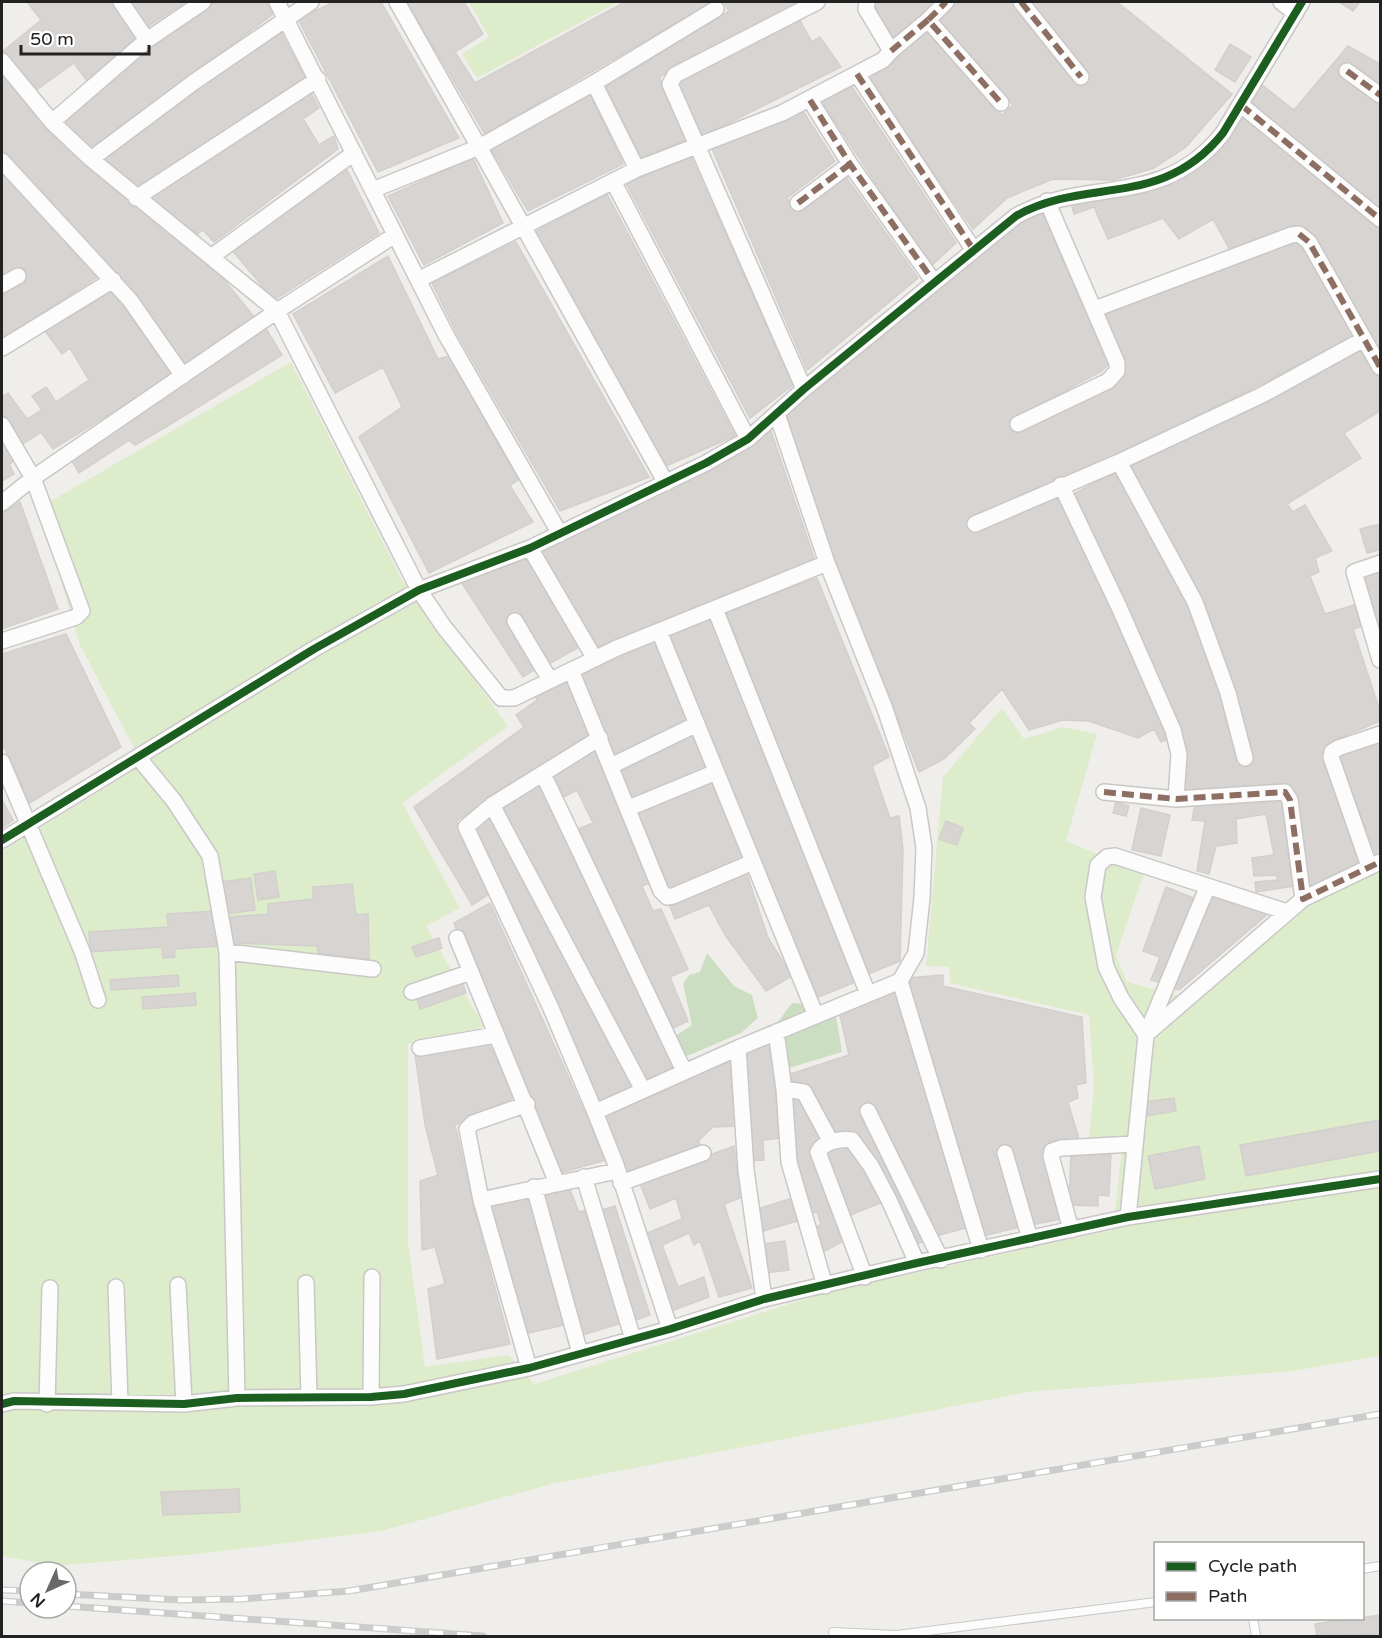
<svg xmlns="http://www.w3.org/2000/svg" width="1382" height="1638" font-family="'Varela Round',sans-serif">
  <style>
    .grass { fill: #ddeccb }
    .forest { fill: #cbdec1 }
    .building { fill: #d7d4d2; stroke: #d3d0cc; stroke-width: 1.5 }
    .lines { fill: none; stroke-linecap: round; stroke-linejoin: round }
    .service-casing { stroke: #c9c8c7; stroke-width: 10 }
    .minor-casing { stroke: #c9c8c7; stroke-width: 18 }
    .service { stroke: #fdfcfc; stroke-width: 8 }
    .minor { stroke: #fdfcfc; stroke-width: 15 }
    .rail-casing { stroke: #ccc; stroke-width: 7 }
    .rail { stroke: #fff; stroke-width: 4.5; stroke-dasharray: 14; stroke-linecap: butt }
    .quiet { stroke: #8d6e63; stroke-width: 6; stroke-dasharray: 12 6; stroke-linecap: butt }
    .cycleway-casing { stroke: #fff; stroke-width: 11 }
    .cycleway { stroke: #1b5e20; stroke-width: 8 }
  </style>
  <rect width="100%" height="100%" fill="#f0eeeb"/>
  <path class="grass" d="M 469,2 L 618,2 L 477,78 L 462,54 L 489,37 Z
    M 291,362 L 402,580 L 508,726 L 402,803 L 460,908 L 426,926 L 484,1027 L 408,1044 L 408,1242 L 425,1367 L 509,1355 L 534,1384 L 828,1292 L 1113,1230 L 1123,1139 L 1089,1137 L 1094,1086 L 1089,1015 L 950,983 L 949,967 L 926,966 L 943,777 L 1002,708 L 1024,739 L 1063,727 L 1097,734 L 1066,841 L 1144,873 L 1116,955 L 1127,982 L 1179,996 L 1299,897 L 1380,858 L 1380,1356 L 1293,1371 L 1028,1392 L 551,1484 L 381,1531 L 198,1554 L 54,1566 L 2,1556 L 2,851 L 131,772 L 133,746 L 80,645 L 39,508 Z"/>
  <path class="forest" d="M 707,953 L 734,986 L 752,995 L 758,1018 L 741,1033 L 687,1056 L 675,1041 L 677,1035 L 692,1025 L 683,984 L 689,975 L 700,972 Z
    M 792,1003 L 820,1005 L 836,1016 L 842,1052 L 789,1068 L 778,1022 Z"/>
  <path class="building" d="M 27,2 L 113,2 L 136,38 L 87,81 L 74,63 L 35,91 L 2,52 L 41,20 Z
    M 130,2 L 186,2 L 147,27 Z
    M 215,2 L 267,2 L 273,14 L 92,150 L 60,122 L 150,44 Z
    M 334,2 L 381,2 L 459,138 L 378,172 L 298,19 Z
    M 407,2 L 464,2 L 483,34 L 455,52 L 475,83 L 625,2 L 712,2 L 485,134 Z
    M 723,2 L 803,2 L 659,77 L 689,139 L 641,157 L 606,87 L 729,11 Z
    M 877,2 L 938,2 L 892,42 L 871,6 Z
    M 952,2 L 1013,2 L 1081,87 L 1092,76 L 1031,2 L 1117,2 L 1232,94 L 1186,147 L 1154,168 L 1114,180 L 1053,179 L 1007,198 L 973,229 L 866,76 L 927,28 L 1002,115 L 1013,105 L 937,18 Z
    M 1339,2 L 1360,2 L 1353,11 Z
    M 798,17 L 812,42 L 820,37 L 841,67 L 701,137 L 675,81 Z
    M 278,27 L 306,80 L 139,189 L 100,158 Z
    M 1230,44 L 1251,57 L 1235,82 L 1215,70 Z
    M 1348,46 L 1380,64 L 1380,89 L 1345,65 L 1340,71 L 1380,101 L 1380,211 L 1249,104 L 1262,85 L 1294,110 Z
    M 2,70 L 88,164 L 134,204 L 209,261 L 255,318 L 184,367 L 2,154 Z
    M 852,87 L 956,243 L 931,266 L 822,102 Z
    M 310,91 L 319,108 L 303,119 L 319,145 L 334,136 L 338,149 L 214,242 L 203,230 L 196,235 L 150,198 Z
    M 590,94 L 623,164 L 528,211 L 491,149 Z
    M 803,111 L 835,161 L 787,198 L 797,214 L 846,177 L 918,278 L 807,370 L 712,149 Z
    M 1244,112 L 1380,226 L 1380,358 L 1307,229 L 1293,228 L 1231,252 L 1213,219 L 1179,239 L 1163,218 L 1108,239 L 1094,207 L 1074,214 L 1071,203 L 1178,177 L 1218,150 Z
    M 691,157 L 793,385 L 750,418 L 626,183 Z
    M 473,158 L 503,223 L 424,265 L 388,196 Z
    M 345,166 L 379,233 L 274,300 L 231,249 Z
    M 2,170 L 99,276 L 2,339 L 2,290 L 26,277 L 21,268 L 2,278 Z
    M 607,194 L 735,436 L 666,466 L 535,232 Z
    M 1041,211 L 1109,364 L 1102,371 L 1009,421 L 1014,432 L 1121,380 L 1125,359 L 1103,312 L 1290,240 L 1300,242 L 1356,336 L 1116,457 L 969,522 L 973,532 L 1059,492 L 1158,705 L 1169,738 L 1161,742 L 1154,729 L 1138,738 L 1089,721 L 1063,720 L 1029,730 L 1002,689 L 969,723 L 975,729 L 944,759 L 919,772 L 834,558 L 782,416 L 1009,230 Z
    M 516,242 L 649,477 L 560,511 L 456,332 L 432,283 Z
    M 388,256 L 438,359 L 449,356 L 518,480 L 510,486 L 533,522 L 429,573 L 359,437 L 402,407 L 383,367 L 335,393 L 293,314 Z
    M 109,288 L 173,375 L 53,449 L 41,432 L 21,445 L 2,415 L 2,397 L 8,393 L 27,419 L 42,410 L 32,396 L 46,387 L 56,402 L 89,380 L 70,348 L 62,354 L 43,328 Z
    M 265,327 L 282,355 L 169,425 L 135,445 L 129,440 L 79,473 L 71,459 Z
    M 1363,346 L 1380,377 L 1380,411 L 1344,433 L 1361,458 L 1287,504 L 1293,512 L 1305,505 L 1332,551 L 1315,558 L 1319,572 L 1310,576 L 1325,614 L 1354,605 L 1363,626 L 1353,629 L 1380,711 L 1380,721 L 1330,742 L 1324,751 L 1361,862 L 1306,888 L 1294,793 L 1289,786 L 1182,793 L 1184,753 L 1073,494 L 1117,471 L 1189,602 L 1233,692 L 1126,465 Z
    M 771,431 L 815,561 L 595,648 L 538,551 L 711,467 Z
    M 2,438 L 14,461 L 9,464 L 14,474 L 2,481 Z
    M 20,502 L 58,609 L 2,629 L 2,514 Z
    M 1380,524 L 1380,550 L 1367,553 L 1360,529 Z
    M 528,558 L 581,646 L 547,665 L 517,614 L 508,620 L 537,668 L 523,677 L 461,582 Z
    M 1380,569 L 1380,634 L 1362,573 Z
    M 817,578 L 889,757 L 872,766 L 890,818 L 899,816 L 903,849 L 900,961 L 866,975 L 726,611 Z
    M 711,617 L 858,981 L 816,998 L 666,636 Z
    M 66,634 L 121,747 L 30,803 L 2,743 L 2,654 Z
    M 656,639 L 689,721 L 614,757 L 578,671 Z
    M 567,676 L 593,733 L 456,821 L 491,893 L 472,905 L 414,807 L 524,727 L 516,715 L 537,700 L 534,694 Z
    M 693,732 L 709,769 L 633,800 L 618,769 Z
    M 1380,738 L 1380,853 L 1376,855 L 1337,754 Z
    M 596,747 L 650,883 L 642,886 L 653,911 L 661,909 L 688,969 L 670,977 L 688,1021 L 673,1028 L 576,830 L 593,823 L 577,790 L 560,799 L 549,776 Z
    M 712,780 L 744,859 L 670,891 L 637,811 Z
    M 540,782 L 676,1067 L 644,1081 L 499,807 Z
    M 1281,796 L 1294,886 L 1256,892 L 1255,882 L 1278,880 L 1276,875 L 1254,876 L 1252,858 L 1274,855 L 1266,814 L 1236,819 L 1237,843 L 1216,846 L 1209,874 L 1197,871 L 1205,821 L 1192,820 L 1195,804 Z
    M 2,800 L 13,820 L 2,828 Z
    M 1116,802 L 1129,806 L 1126,816 L 1113,813 Z
    M 1141,808 L 1170,815 L 1161,856 L 1132,850 Z
    M 490,818 L 635,1085 L 597,1104 L 472,829 Z
    M 946,821 L 963,828 L 957,845 L 939,839 Z
    M 275,871 L 279,897 L 258,900 L 254,874 Z
    M 746,871 L 768,938 L 792,976 L 766,991 L 725,935 L 709,905 L 675,919 L 669,904 Z
    M 251,878 L 255,910 L 226,914 L 221,882 Z
    M 352,884 L 356,915 L 368,914 L 369,960 L 318,953 L 317,946 L 233,943 L 230,917 L 268,914 L 268,904 L 313,899 L 313,887 Z
    M 1166,887 L 1196,899 L 1163,983 L 1151,980 L 1160,957 L 1143,951 Z
    M 1210,894 L 1270,912 L 1179,990 L 1171,988 Z
    M 490,903 L 606,1160 L 559,1173 L 454,923 Z
    M 216,911 L 219,946 L 174,949 L 175,957 L 163,958 L 162,947 L 90,952 L 89,932 L 168,927 L 167,914 Z
    M 439,938 L 442,948 L 416,957 L 412,947 Z
    M 178,975 L 179,986 L 111,990 L 110,980 Z
    M 943,975 L 943,986 L 1082,1017 L 1086,1083 L 1076,1085 L 1078,1098 L 1068,1102 L 1079,1139 L 1044,1145 L 1062,1219 L 1032,1225 L 1008,1146 L 999,1149 L 1020,1227 L 983,1236 L 907,978 Z
    M 462,981 L 466,993 L 420,1009 L 416,996 Z
    M 896,989 L 969,1227 L 936,1236 L 869,1102 L 860,1106 L 925,1241 L 914,1245 L 878,1168 L 854,1130 L 834,1136 L 811,1087 L 791,1081 L 790,1074 L 849,1055 L 839,1011 Z
    M 195,993 L 196,1005 L 143,1009 L 142,997 Z
    M 771,1041 L 779,1093 L 780,1138 L 763,1140 L 764,1160 L 750,1161 L 743,1053 Z
    M 489,1044 L 515,1097 L 455,1125 L 473,1205 L 510,1344 L 437,1359 L 428,1289 L 445,1284 L 435,1247 L 422,1250 L 420,1181 L 438,1175 L 425,1125 L 415,1054 Z
    M 732,1056 L 736,1126 L 713,1127 L 699,1140 L 700,1147 L 627,1176 L 600,1115 Z
    M 801,1097 L 823,1140 L 810,1150 L 845,1240 L 820,1254 L 813,1230 L 821,1224 L 817,1212 L 808,1214 L 796,1167 L 791,1099 Z
    M 1174,1098 L 1176,1111 L 1146,1116 L 1144,1102 Z
    M 1380,1120 L 1380,1151 L 1246,1176 L 1240,1145 Z
    M 847,1143 L 883,1202 L 848,1216 L 823,1153 Z
    M 734,1146 L 740,1198 L 724,1204 L 752,1288 L 719,1297 L 700,1241 L 694,1245 L 689,1233 L 662,1245 L 678,1287 L 704,1277 L 709,1297 L 669,1312 L 645,1234 L 682,1219 L 676,1198 L 650,1209 L 639,1181 Z
    M 1199,1146 L 1205,1179 L 1155,1189 L 1148,1156 Z
    M 1071,1151 L 1111,1153 L 1109,1196 L 1098,1195 L 1098,1206 L 1069,1205 Z
    M 570,1190 L 579,1212 L 588,1210 L 622,1323 L 582,1335 L 542,1195 Z
    M 528,1195 L 565,1325 L 528,1333 L 488,1204 Z
    M 793,1198 L 800,1220 L 760,1232 L 754,1210 Z
    M 615,1206 L 650,1315 L 633,1321 L 598,1211 Z
    M 785,1241 L 789,1270 L 765,1273 L 762,1244 Z
    M 239,1489 L 240,1512 L 163,1515 L 161,1492 Z
    M 1380,1615 L 1380,1636 L 1375,1634 L 1317,1636 L 1315,1624 Z"/>
  <g class="lines">
    <g class="service-casing">
      <path id="service" d="M 1362,1569 L 1380,1566
        M 1253,1618 L 1256,1636
        M 833,1632 L 897,1635 L 1156,1602"/>
    </g>
    <g class="minor-casing">
      <path id="minor" d="M 121,2 L 147,40
        M 277,2 L 446,335 L 560,534
        M 1021,2 L 1081,77
        M 1281,2 L 1294,12
        M 928,20 L 946,2
        M 891,51 L 928,20 L 1001,103
        M 2,61 L 52,122 L 91,159 L 277,311 L 419,590 L 444,627 L 501,698 L 514,698 L 617,648 L 827,563
        M 1347,71 L 1380,95
        M 857,74 L 973,249
        M 594,83 L 479,147 L 666,483
        M 810,100 L 850,164 L 934,282
        M 1241,105 L 1380,219
        M 52,122 L 147,40 L 203,2
        M 91,159 L 194,82 L 311,2
        M 2,161 L 130,300 L 183,376
        M 637,169 L 594,83 L 716,9
        M 613,181 L 748,439
        M 375,189 L 479,147 L 397,2
        M 136,198 L 318,79
        M 798,203 L 850,164
        M 211,257 L 354,153
        M 418,280 L 637,169 L 782,113 L 883,60 L 891,51 L 866,9 L 867,2
        M 2,285 L 18,276
        M 1095,309 L 1291,235 L 1299,234 L 1309,242 L 1380,367
        M 2,348 L 113,280
        M 804,389 L 670,84 L 675,75 L 817,2
        M 777,414 L 827,563 L 885,709 L 918,808 L 924,848 L 922,898 L 916,953 L 900,981 L 981,1250
        M 1018,424 L 1108,381 L 1117,371 L 1117,363 L 1047,201
        M 2,425 L 33,478 L 82,611 L 76,617 L 2,641
        M 1119,462 L 1195,602 L 1228,693 L 1245,758
        M 1061,485 L 1119,607 L 1173,730 L 1179,754 L 1176,799
        M 2,503 L 33,478 L 277,311 L 395,235
        M 975,524 L 1119,462 L 1262,395 L 1364,339
        M 530,548 L 595,659
        M 1380,563 L 1354,572 L 1380,660
        M 715,609 L 868,994
        M 515,621 L 550,680
        M 659,631 L 816,1016
        M 571,670 L 661,891 L 667,897 L 673,896 L 753,862
        M 600,738 L 492,805 L 466,827 L 550,1006 L 595,1112 L 616,1165 L 670,1329
        M 138,757 L 174,801 L 210,856 L 227,952 L 237,1398
        M 2,762 L 82,951 L 98,1000
        M 611,766 L 697,724
        M 543,774 L 684,1071
        M 1104,792 L 1176,799 L 1285,792 L 1290,800 L 1303,899
        M 492,805 L 643,1090
        M 629,808 L 716,772
        M 2,840 L 314,649 L 419,590 L 530,548 L 706,463 L 748,439 L 804,389 L 1016,216 C 1087,176 1162,210 1223,133 L 1302,2
        M 1369,866 L 1331,757 L 1332,752 L 1338,748 L 1380,734
        M 457,938 L 557,1183
        M 227,952 L 373,969
        M 412,992 L 471,972
        M 1150,1031 L 1303,899 L 1380,862
        M 776,1032 L 784,1089 L 789,1162 L 825,1286
        M 1146,1035 L 1121,998 L 1106,967 L 1093,897 L 1098,865 L 1107,857 L 1115,856 L 1287,912
        M 420,1048 L 496,1035
        M 738,1048 L 746,1170 L 764,1299
        M 784,1089 L 804,1092 L 831,1142
        M 527,1104 L 473,1123 L 467,1129 L 481,1200 L 529,1368
        M 868,1111 L 941,1260
        M 595,1112 L 738,1048 L 900,981
        M 1005,1153 L 1030,1239
        M 584,1177 L 633,1339
        M 621,1183 L 703,1153
        M 534,1187 L 580,1353
        M 481,1200 L 617,1171
        M 1128,1217 L 1146,1035 L 1207,888
        M 1071,1230 L 1051,1156 L 1052,1151 L 1061,1148 L 1134,1144
        M 865,1277 L 818,1152 C 823,1142 841,1138 852,1140 L 871,1166 L 889,1200 L 917,1263
        M 306,1283 L 309,1396
        M 178,1285 L 184,1404
        M 116,1287 L 120,1403
        M 371,1397 L 372,1277
        M 2,1404 L 14,1401 L 184,1404 L 237,1398 L 371,1397 L 404,1394 L 529,1368 L 670,1329 L 764,1299 L 917,1263 L 1128,1217 L 1380,1179
        M 47,1404 L 50,1288"/>
    </g>
    <use href="#service" class="service"/>
    <use href="#minor" class="minor"/>
    <g class="rail-casing">
      <path id="rail" d="M 2,1590 L 30,1591
        M 66,1594 L 181,1600 L 242,1599 L 349,1591 L 1380,1414
        M 2,1601 L 30,1603
        M 66,1606 L 483,1636"/>
    </g>
    <use href="#rail" class="rail"/>
    <path class="quiet" d="M 1021,2 L 1081,77
      M 928,20 L 946,2
      M 891,51 L 928,20 L 1001,103
      M 1347,71 L 1380,95
      M 857,74 L 973,249
      M 810,100 L 850,164 L 934,282
      M 1241,105 L 1380,219
      M 798,203 L 850,164
      M 1299,234 L 1309,242 L 1380,367
      M 1104,792 L 1176,799 L 1285,792 L 1290,800 L 1303,899 L 1380,862"/>
    <g class="cycleway-casing">
      <path id="cycleway" d="M 2,840 L 314,649 L 419,590 L 530,548 L 706,463 L 748,439 L 804,389 L 1016,216 C 1087,176 1162,210 1223,133 L 1302,2
        M 2,1404 L 14,1401 L 184,1404 L 237,1398 L 371,1397 L 404,1394 L 529,1368 L 670,1329 L 764,1299 L 917,1263 L 1128,1217 L 1380,1179"/>
    </g>
    <use href="#cycleway" class="cycleway"/>
  </g>
  <rect width="1382" height="1638" fill="none" stroke="#222222" stroke-width="6"/>
  <rect x="1154" y="1542" width="210" height="78" fill="#ffffff" stroke="#a7a7a7" stroke-width="1.5"/>
  <rect x="1166" y="1562" width="30" height="9" fill="#1b5e20" stroke="#a7a7a7" stroke-width="1.5"/>
  <text x="1208" y="1572" font-size="18" fill="#222222">Cycle path</text>
  <rect x="1166" y="1592" width="30" height="9" fill="#8d6e63" stroke="#a7a7a7" stroke-width="1.5"/>
  <text x="1208" y="1602" font-size="18" fill="#222222">Path</text>
  <g transform="translate(48 1590) rotate(225)"><circle r="28" fill="#ffffff" stroke="#a7a7a7" stroke-width="1.5"/>
  <path d="M0-4.5L10 22L0 15L-10 22Z" fill="#6a6968"/>
  <text y="-9" font-size="16" font-weight="bold" text-anchor="middle" fill="#222222">N</text>
  </g>
  <path d="M21 45v9h128v-9" fill="none" stroke="#222222" stroke-width="3"/>
  <text x="30" y="45" font-size="18" fill="#222222" stroke="#ffffff" stroke-width="4.5" paint-order="stroke">50 m</text>
</svg>
